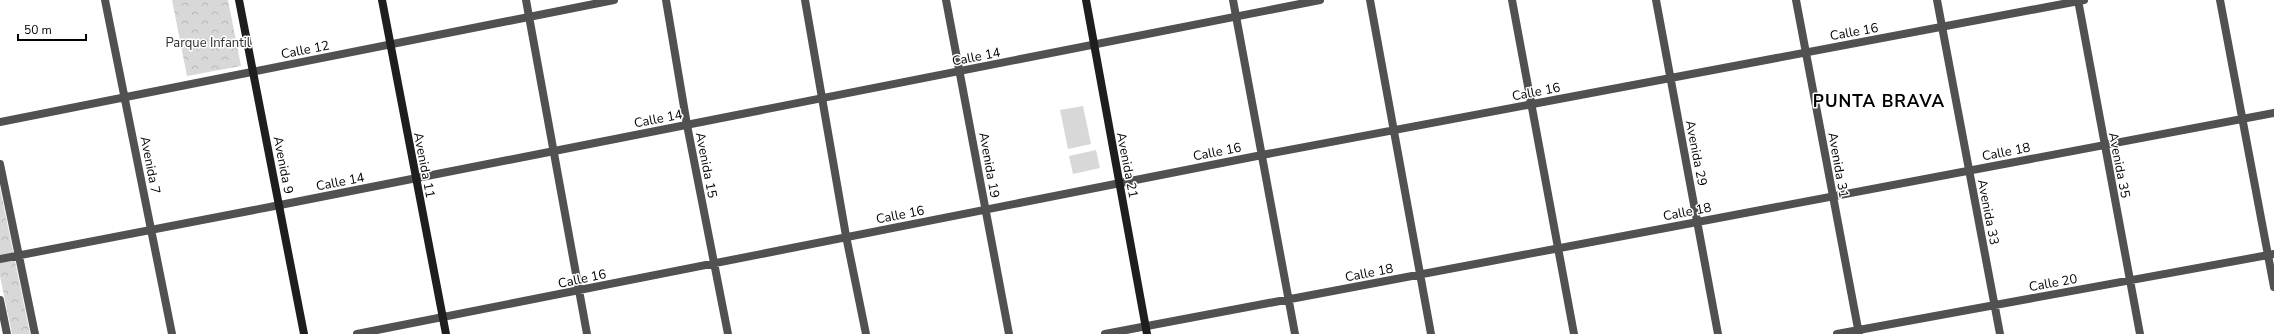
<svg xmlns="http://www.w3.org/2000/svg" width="2274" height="334" font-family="'Nunito Sans',sans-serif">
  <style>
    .park { fill: url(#park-crowns) }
    .pitch { fill: #d8d8d8 }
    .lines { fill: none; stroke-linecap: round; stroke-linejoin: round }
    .minor { stroke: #515151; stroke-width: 8 }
    .tertiary { stroke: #515151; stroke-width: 8 }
    .secondary { stroke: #1e1e1e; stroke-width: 8 }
    .labels { text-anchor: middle; stroke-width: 3; stroke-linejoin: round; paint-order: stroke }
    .street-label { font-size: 13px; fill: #000; stroke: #fff }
    .park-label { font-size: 13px; fill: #2f2f2f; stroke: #fff }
    .district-label { font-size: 17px; font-weight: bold; letter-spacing: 1px; fill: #000; stroke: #fff }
  </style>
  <defs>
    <pattern id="park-crowns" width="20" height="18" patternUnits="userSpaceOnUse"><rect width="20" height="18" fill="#d8d8d8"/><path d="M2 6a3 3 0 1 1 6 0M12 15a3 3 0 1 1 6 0" fill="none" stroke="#b8b8b8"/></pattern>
  </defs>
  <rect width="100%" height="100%" fill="#fff"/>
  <path class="park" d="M 172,0 L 228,0 L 241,66 L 187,76 Z
    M 0,188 L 30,334 L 12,334 L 0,276 Z"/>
  <path class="pitch" d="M 1083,106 L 1091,144 L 1068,149 L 1060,110 Z
    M 1096,150 L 1100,168 L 1073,174 L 1069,156 Z"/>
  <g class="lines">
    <path class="minor" d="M 105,0 L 172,334
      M 526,0 L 587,334
      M 666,0 L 687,125 L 728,334
      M 805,0 L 846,236 L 866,334
      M 946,0 L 1009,334
      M 1233,0 L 1295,334
      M 1370,0 L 1431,334
      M 1512,0 L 1574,334
      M 1656,0 L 1718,334
      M 1796,0 L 1859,334
      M 1937,0 L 2000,334
      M 2078,0 L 2140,334
      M 2220,0 L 2274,287
      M 0,122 L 614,0
      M 0,164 L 35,334
      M 0,259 L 280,205
      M 0,300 L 7,334
      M 357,334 L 1262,155 L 2084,0
      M 1105,334 L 2274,113
      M 1837,334 L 2274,254"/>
    <path class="tertiary" d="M 280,205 L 1320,0"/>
    <path class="secondary" d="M 239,0 L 304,334
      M 382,0 L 446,334
      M 1086,0 L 1147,334"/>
  </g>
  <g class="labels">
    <g class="street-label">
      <text transform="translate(1854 31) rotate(-10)" y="5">Calle 16</text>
      <text transform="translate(305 49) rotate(-11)" y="5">Calle 12</text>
      <text transform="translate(976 56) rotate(-11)" y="5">Calle 14</text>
      <text transform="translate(1536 91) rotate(-11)" y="5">Calle 16</text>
      <text transform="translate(658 118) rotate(-11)" y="5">Calle 14</text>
      <text transform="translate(1217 151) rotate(-11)" y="5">Calle 16</text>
      <text transform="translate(2006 151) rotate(-11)" y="5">Calle 18</text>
      <text transform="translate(1697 153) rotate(79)" y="5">Avenida 29</text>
      <text transform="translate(151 165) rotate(79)" y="5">Avenida 7</text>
      <text transform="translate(284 165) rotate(79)" y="5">Avenida 9</text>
      <text transform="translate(425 165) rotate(79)" y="5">Avenida 11</text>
      <text transform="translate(707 165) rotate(79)" y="5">Avenida 15</text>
      <text transform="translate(990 165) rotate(80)" y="5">Avenida 19</text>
      <text transform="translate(1128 165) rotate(79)" y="5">Avenida 21</text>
      <text transform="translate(1839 165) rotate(80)" y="5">Avenida 31</text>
      <text transform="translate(2120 165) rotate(79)" y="5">Avenida 35</text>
      <text transform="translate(340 181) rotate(-11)" y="5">Calle 14</text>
      <text transform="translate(1687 211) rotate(-11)" y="5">Calle 18</text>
      <text transform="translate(1989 212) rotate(79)" y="5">Avenida 33</text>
      <text transform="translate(900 214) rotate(-11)" y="5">Calle 16</text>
      <text transform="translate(1369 272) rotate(-11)" y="5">Calle 18</text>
      <text transform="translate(582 278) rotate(-12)" y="5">Calle 16</text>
      <text transform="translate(2053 282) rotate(-10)" y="5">Calle 20</text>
    </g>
    <g class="park-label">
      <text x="208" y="47">Parque Infantil</text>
    </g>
    <g class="district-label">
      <text x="1879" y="107">PUNTA BRAVA</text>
    </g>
  </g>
  <path d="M18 34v6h68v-6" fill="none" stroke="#000000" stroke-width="2"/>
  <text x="24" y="34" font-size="12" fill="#000000" stroke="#ffffff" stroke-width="3" paint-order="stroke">50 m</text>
</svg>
